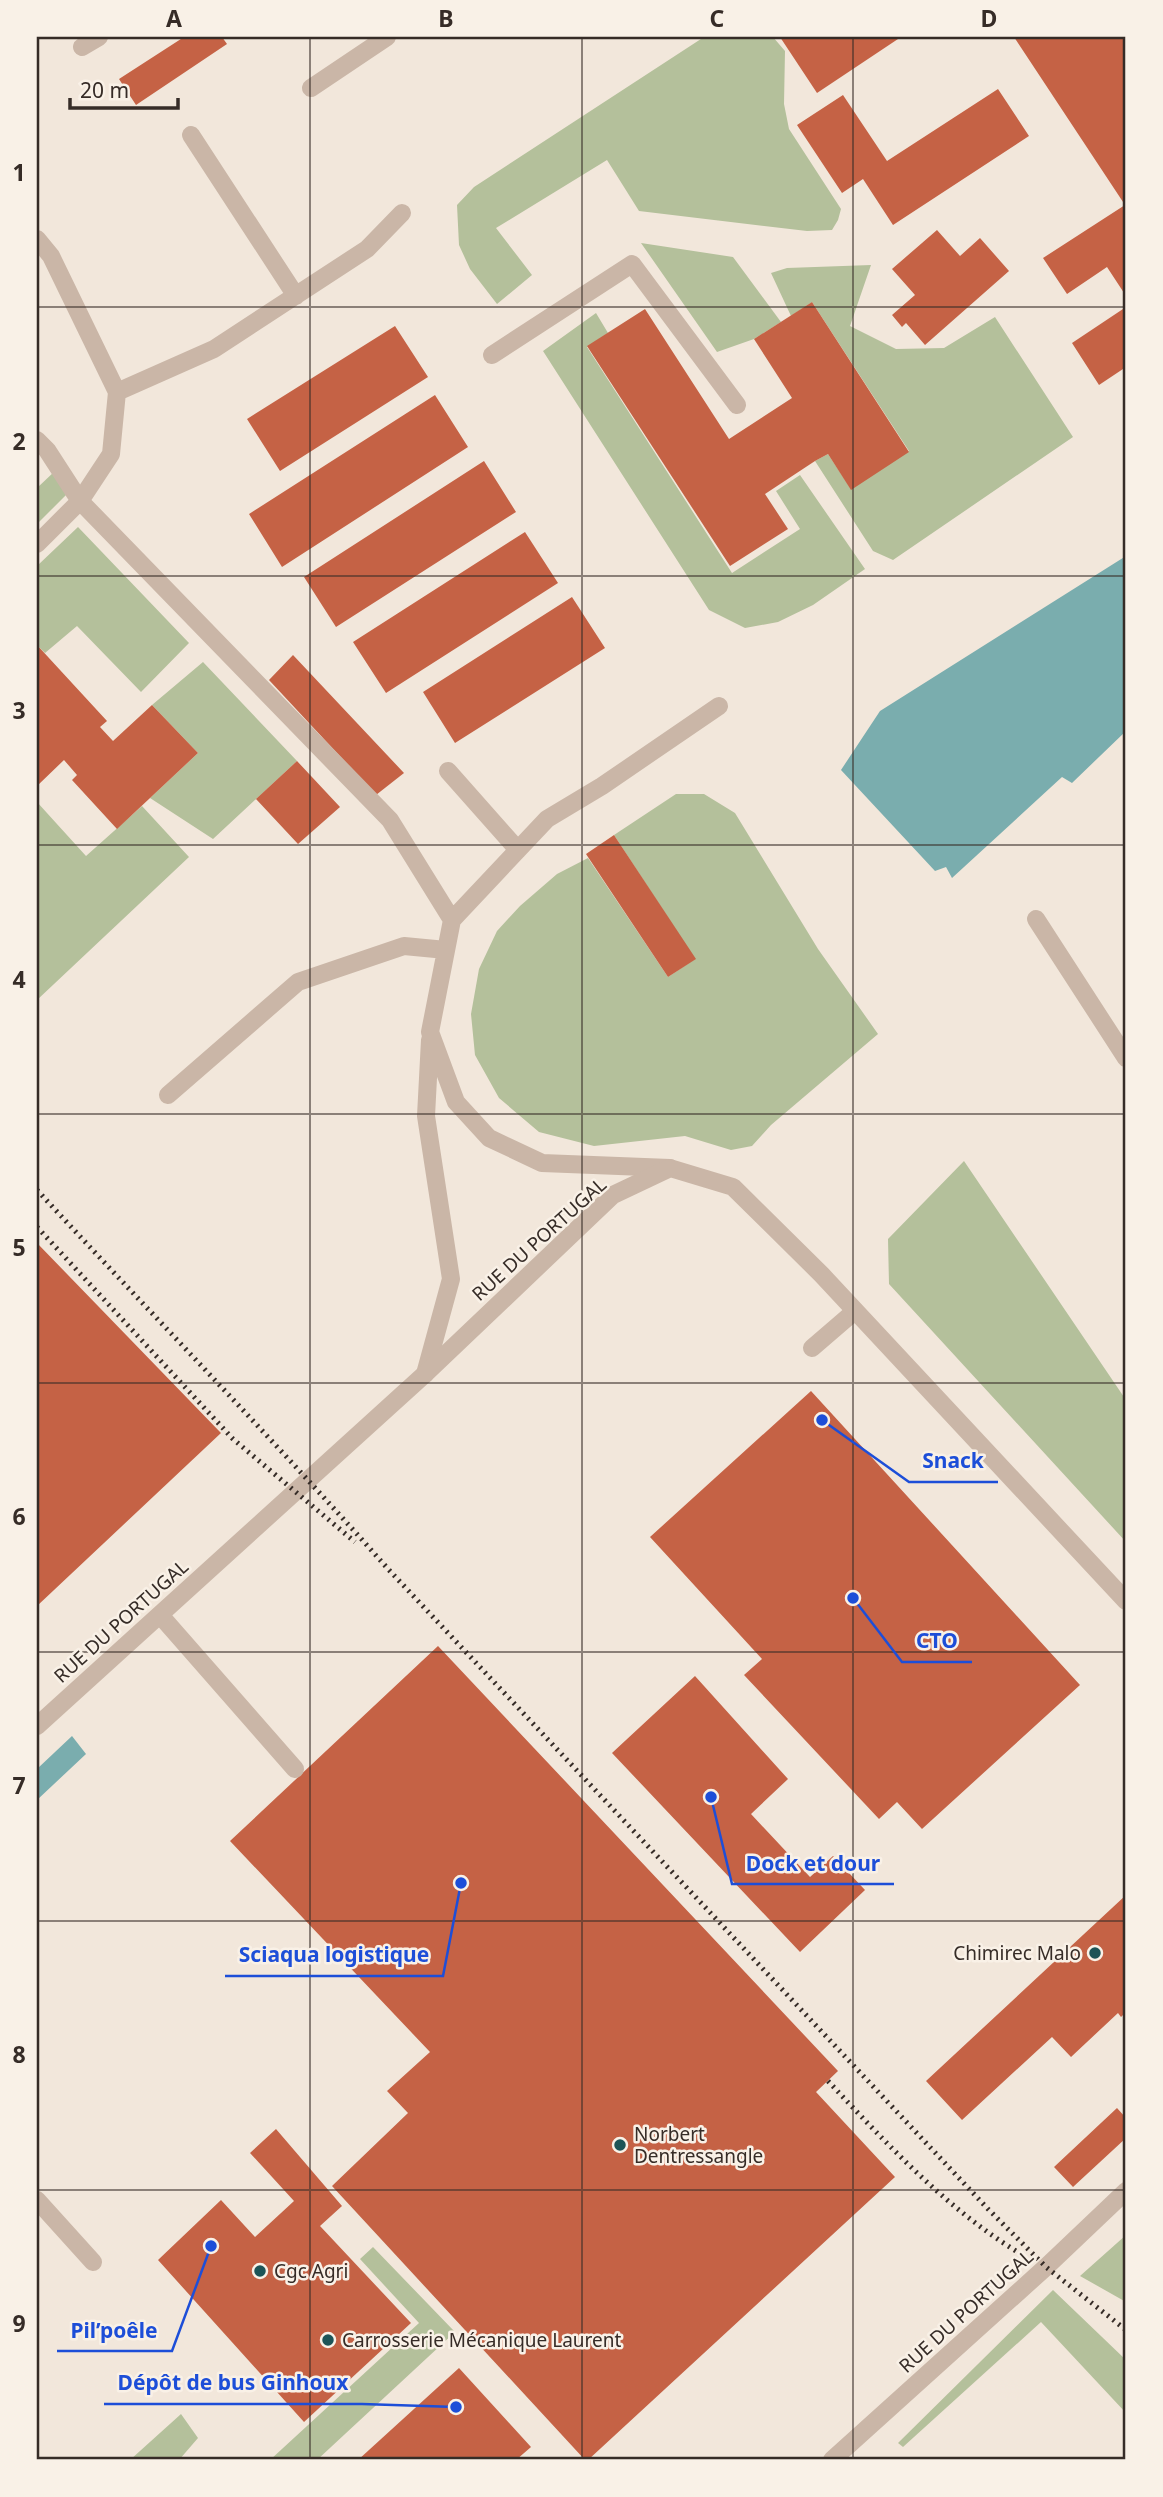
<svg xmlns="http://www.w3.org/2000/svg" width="1163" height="2497" font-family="'Noto Sans',sans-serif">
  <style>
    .green { fill: #b4c09b }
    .water { fill: #7aadae }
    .building { fill: #c56245 }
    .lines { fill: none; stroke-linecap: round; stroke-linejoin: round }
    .lane { stroke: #cab6a7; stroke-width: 18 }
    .street { stroke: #cab6a7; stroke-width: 18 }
    .rail { stroke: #362c27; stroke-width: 5; stroke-dasharray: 2 5; stroke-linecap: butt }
    .grid { fill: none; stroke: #362c27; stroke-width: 2; stroke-opacity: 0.55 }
    .poi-dot { fill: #1d5457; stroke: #f9f1e7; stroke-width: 2.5 }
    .labels { text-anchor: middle; stroke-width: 5; stroke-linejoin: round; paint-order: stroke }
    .street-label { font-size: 19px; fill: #362c27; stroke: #f9f1e7 }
    .poi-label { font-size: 19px; fill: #362c27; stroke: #f9f1e7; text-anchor: start }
    .leader { fill: none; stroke: #1d4ed8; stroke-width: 2.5 }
    .callout-dot { fill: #1d4ed8; stroke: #f9f1e7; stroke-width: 2.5 }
    .callout-label { font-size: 21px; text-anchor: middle; font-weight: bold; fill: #1d4ed8; stroke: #f9f1e7; stroke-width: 5; stroke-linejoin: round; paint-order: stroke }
    .neatline { fill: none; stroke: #362c27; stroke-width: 2.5 }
    .grid-label { font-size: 23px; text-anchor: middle; font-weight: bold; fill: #362c27 }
  </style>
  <rect width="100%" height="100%" fill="#f2e7db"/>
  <path class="green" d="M 704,37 L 773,37 L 785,51 L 784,104 L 789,129 L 841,209 L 838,220 L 832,230 L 807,231 L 639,211 L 607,160 L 496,228 L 532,275 L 497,304 L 470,269 L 459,245 L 457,205 L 474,187 Z
    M 641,243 L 733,257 L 781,322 L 754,339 L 717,352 Z
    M 871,265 L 850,326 L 896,349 L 944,348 L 995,317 L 1073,437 L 893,560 L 873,551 L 815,461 L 828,454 L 851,489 L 909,451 L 812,302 L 791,316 L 771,273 L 787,268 Z
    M 596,313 L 608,333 L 587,347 L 732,573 L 800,529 L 776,491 L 800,475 L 865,569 L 813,605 L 778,622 L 745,628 L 709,610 L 543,351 Z
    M 55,471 L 66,495 L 37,524 L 37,488 Z
    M 78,527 L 189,643 L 141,692 L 77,626 L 45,653 L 37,645 L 37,566 Z
    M 203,662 L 297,761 L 213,839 L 150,798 L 198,753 L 152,705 Z
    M 676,794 L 704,794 L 735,813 L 818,949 L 878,1034 L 771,1125 L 752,1146 L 731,1150 L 685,1136 L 594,1146 L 539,1132 L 499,1098 L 475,1055 L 471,1014 L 479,969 L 497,931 L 520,906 L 557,874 L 588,858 L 668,977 L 695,959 L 614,835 Z
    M 37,802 L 86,856 L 142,806 L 189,857 L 37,1000 Z
    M 964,1161 L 1126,1400 L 1126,1542 L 889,1284 L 888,1239 Z
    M 1126,2235 L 1126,2302 L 1080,2276 Z
    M 373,2247 L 455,2332 L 317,2460 L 270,2460 L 419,2323 L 360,2259 Z
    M 1053,2290 L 1126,2360 L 1126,2413 L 1041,2322 L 903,2447 L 898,2443 Z
    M 181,2414 L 198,2438 L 179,2460 L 130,2460 Z"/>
  <path class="water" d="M 1126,556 L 1126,731 L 1072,783 L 1062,777 L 952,878 L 946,867 L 935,871 L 841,770 L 880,711 Z
    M 72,1736 L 86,1754 L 37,1800 L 37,1769 Z"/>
  <path class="building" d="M 184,37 L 222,37 L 227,44 L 136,105 L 119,79 Z
    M 780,37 L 901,37 L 817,93 Z
    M 1014,37 L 1126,37 L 1126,296 L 1107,267 L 1067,294 L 1043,258 L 1125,205 Z
    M 998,89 L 1029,136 L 893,225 L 863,179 L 842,193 L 797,125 L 843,95 L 887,161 Z
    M 937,230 L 960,256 L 980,238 L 1009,271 L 925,345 L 906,323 L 902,327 L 892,315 L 915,295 L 892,269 Z
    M 812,302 L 909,452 L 851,490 L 828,454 L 815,461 L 765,494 L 788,529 L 730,566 L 587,346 L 645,309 L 729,439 L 792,398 L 754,339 Z
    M 1126,307 L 1126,367 L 1099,385 L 1072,343 Z
    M 395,326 L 428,377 L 280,471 L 247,419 Z
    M 435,395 L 468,447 L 282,567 L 249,514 Z
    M 484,461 L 516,512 L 336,627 L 304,577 Z
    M 525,532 L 558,583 L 386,693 L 353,642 Z
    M 572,597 L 605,648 L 455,743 L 423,692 Z
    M 37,645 L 107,721 L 100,727 L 113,741 L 152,705 L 198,753 L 117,829 L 72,780 L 77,775 L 64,760 L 37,786 Z
    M 293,655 L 404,773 L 376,795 L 269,680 Z
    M 297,761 L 340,807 L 298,844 L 256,799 Z
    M 614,835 L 696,959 L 668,977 L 586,854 Z
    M 37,1243 L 221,1433 L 37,1606 Z
    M 811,1391 L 1080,1685 L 922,1829 L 897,1802 L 879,1819 L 744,1675 L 762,1659 L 650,1537 Z
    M 438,1646 L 838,2071 L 816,2092 L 895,2177 L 588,2460 L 585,2460 L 332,2186 L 408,2113 L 387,2091 L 430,2052 L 230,1841 Z
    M 695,1676 L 788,1779 L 751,1814 L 810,1877 L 833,1856 L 865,1890 L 800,1952 L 612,1753 Z
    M 1126,1895 L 1126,2012 L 1121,2017 L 1118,2013 L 1071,2057 L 1052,2037 L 962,2120 L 926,2081 Z
    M 1117,2108 L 1126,2118 L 1126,2138 L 1073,2187 L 1054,2167 Z
    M 276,2129 L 342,2206 L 320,2226 L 411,2323 L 304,2422 L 158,2260 L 221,2200 L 255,2237 L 294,2201 L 250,2153 Z
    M 459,2368 L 531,2447 L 516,2460 L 358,2460 Z"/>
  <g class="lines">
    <path class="lane" d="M 82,47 L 99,37
      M 311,88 L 387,37
      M 191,135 L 296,296
      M 37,239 L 51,256 L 117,392 L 111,454 L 80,501 L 390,820 L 452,920
      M 492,355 L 632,264 L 737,405
      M 117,392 L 214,349 L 367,249 L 402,213
      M 37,440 L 47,450 L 80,501 L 37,544
      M 448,771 L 518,850
      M 1036,919 L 1126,1058
      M 168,1095 L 298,982 L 404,946 L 446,950
      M 670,1168 L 542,1163 L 489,1138 L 456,1102 L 430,1032 L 452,920 L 547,819 L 602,786 L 719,706
      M 812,1348 L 855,1311
      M 425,1374 L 451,1279 L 426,1116 L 430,1040
      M 160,1615 L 295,1769
      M 37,2200 L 93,2262"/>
    <path class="street" d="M 37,1726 L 425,1374 L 613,1195 L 670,1168 L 733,1187 L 822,1275 L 1126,1601
      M 832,2460 L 1046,2267 L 1126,2191"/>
    <path class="rail" d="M 37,1190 C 154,1317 275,1441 389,1570 L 988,2209 L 1046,2267 L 1126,2330
      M 37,1227 L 233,1439 L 355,1542
      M 828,2081 C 888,2145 949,2212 1026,2257"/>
  </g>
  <path class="grid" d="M 310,37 L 310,2460M 582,37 L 582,2460M 853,37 L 853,2460M 37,307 L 1126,307M 37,576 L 1126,576M 37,845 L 1126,845M 37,1114 L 1126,1114M 37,1383 L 1126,1383M 37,1652 L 1126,1652M 37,1921 L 1126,1921M 37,2190 L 1126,2190"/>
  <g class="poi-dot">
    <circle cx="1095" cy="1953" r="7"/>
    <circle cx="620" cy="2145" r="7"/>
    <circle cx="260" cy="2271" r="7"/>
    <circle cx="328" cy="2340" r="7"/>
  </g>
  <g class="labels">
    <g class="street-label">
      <text transform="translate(539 1239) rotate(-42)" y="7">RUE DU PORTUGAL</text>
      <text transform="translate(121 1621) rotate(-42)" y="7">RUE DU PORTUGAL</text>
      <text transform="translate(966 2311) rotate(-42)" y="7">RUE DU PORTUGAL</text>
    </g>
    <g class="poi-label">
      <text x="1081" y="1960" text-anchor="end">Chimirec Malo</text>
      <text x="634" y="2141">Norbert<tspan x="634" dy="22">Dentressangle</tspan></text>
      <text x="274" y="2278">Cgc Agri</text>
      <text x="342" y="2347">Carrosserie Mécanique Laurent</text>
    </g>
  </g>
  <path class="leader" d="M822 1420L909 1482H998M853 1598L902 1662H972M711 1797L732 1884H894M461 1883L443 1976H225M211 2246L172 2351H57M456 2407L362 2404H104"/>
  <g class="callout-dot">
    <circle cx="822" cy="1420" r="7"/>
    <circle cx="853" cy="1598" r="7"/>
    <circle cx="711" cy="1797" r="7"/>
    <circle cx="461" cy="1883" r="7"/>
    <circle cx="211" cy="2246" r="7"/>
    <circle cx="456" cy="2407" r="7"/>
  </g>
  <g class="callout-label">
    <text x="953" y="1468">Snack</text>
    <text x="937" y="1648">CTO</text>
    <text x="813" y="1871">Dock et dour</text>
    <text x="334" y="1962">Sciaqua logistique</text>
    <text x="114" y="2338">Pil’poêle</text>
    <text x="233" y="2390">Dépôt de bus Ginhoux</text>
  </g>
  <rect width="1163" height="2497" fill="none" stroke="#f9f1e7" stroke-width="77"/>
  <path d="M70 98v10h108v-10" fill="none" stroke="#362c27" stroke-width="3.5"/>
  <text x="80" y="98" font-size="21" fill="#362c27" stroke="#f9f1e7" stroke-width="5" paint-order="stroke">20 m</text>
  <rect x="38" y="38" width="1086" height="2420" class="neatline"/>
  <g class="grid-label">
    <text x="174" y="27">A</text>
    <text x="446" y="27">B</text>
    <text x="717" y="27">C</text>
    <text x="989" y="27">D</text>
    <text x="19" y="181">1</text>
    <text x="19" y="450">2</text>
    <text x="19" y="719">3</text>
    <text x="19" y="988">4</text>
    <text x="19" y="1256">5</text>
    <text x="19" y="1525">6</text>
    <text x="19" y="1794">7</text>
    <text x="19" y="2063">8</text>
    <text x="19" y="2332">9</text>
  </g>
</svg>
